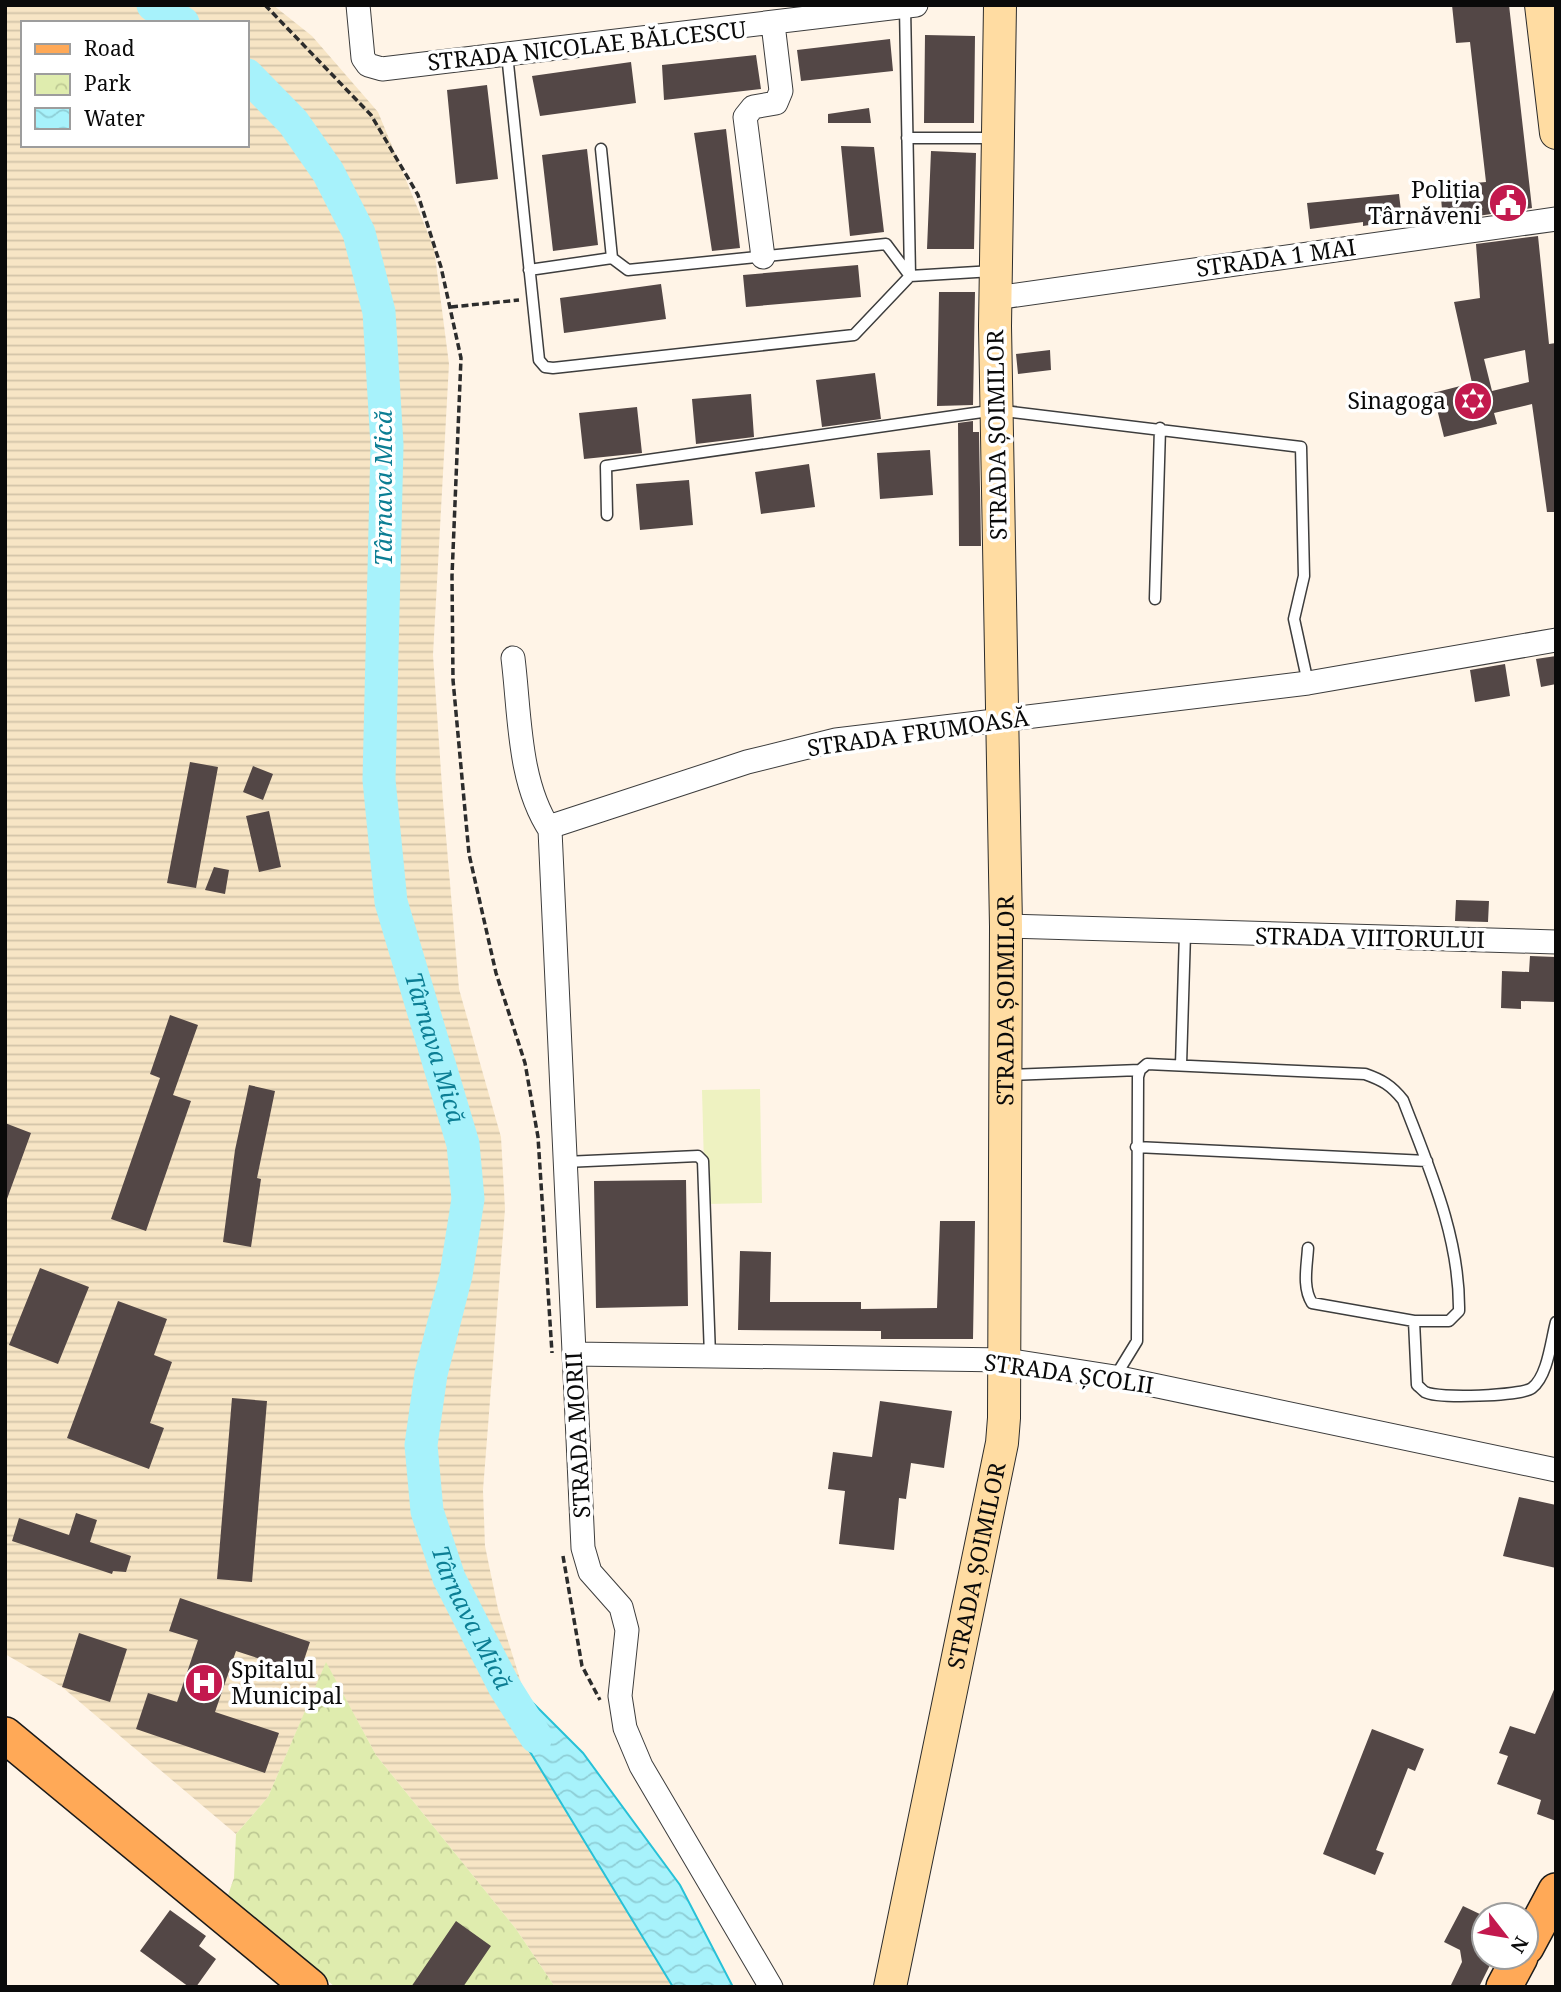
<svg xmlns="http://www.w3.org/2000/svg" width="1561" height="1992" font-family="'Noto Serif',serif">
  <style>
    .farmland { fill: url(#farmland-rules); fill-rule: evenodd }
    .park { fill: url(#park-crowns) }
    .pitch { fill: #eef2c1 }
    .water { fill: url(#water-waves); stroke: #28c1d7; stroke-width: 2 }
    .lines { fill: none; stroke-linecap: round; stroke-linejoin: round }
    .river { stroke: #a7f2fb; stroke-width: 33 }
    .building { fill: #534746; fill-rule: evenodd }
    .lane-casing { stroke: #3d3d3d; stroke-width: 13 }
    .street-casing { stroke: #3d3d3d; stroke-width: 25 }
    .secondary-casing { stroke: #2c2c2c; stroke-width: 34 }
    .primary-casing { stroke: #1b1b1b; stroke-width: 38 }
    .path { stroke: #2c2c2c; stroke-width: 3.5; stroke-dasharray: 7 3.5; stroke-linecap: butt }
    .lane { stroke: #fff; stroke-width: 10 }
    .street { stroke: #fff; stroke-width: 23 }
    .secondary { stroke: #ffdca2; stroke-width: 32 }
    .primary { stroke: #ffa957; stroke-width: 35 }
    .labels { text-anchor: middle; stroke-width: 7; stroke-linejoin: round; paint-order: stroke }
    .street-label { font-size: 23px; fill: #0a0a0a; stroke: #fff }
    .poi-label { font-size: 23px; fill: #0a0a0a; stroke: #fff; text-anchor: end }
    .water-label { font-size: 24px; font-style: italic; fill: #0c7e94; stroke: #fff }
  </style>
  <defs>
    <pattern id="farmland-rules" width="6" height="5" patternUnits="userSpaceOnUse" patternTransform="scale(1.75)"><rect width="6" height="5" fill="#f7e5c5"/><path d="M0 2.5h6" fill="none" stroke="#d2c3a8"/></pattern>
    <pattern id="park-crowns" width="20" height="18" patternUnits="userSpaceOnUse" patternTransform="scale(1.75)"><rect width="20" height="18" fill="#dfecae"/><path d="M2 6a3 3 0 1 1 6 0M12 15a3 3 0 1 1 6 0" fill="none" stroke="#bec994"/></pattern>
    <pattern id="water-waves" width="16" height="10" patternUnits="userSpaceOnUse" patternTransform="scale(1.75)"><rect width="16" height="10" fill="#a7f2fb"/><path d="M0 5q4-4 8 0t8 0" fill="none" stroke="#8eced6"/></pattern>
  </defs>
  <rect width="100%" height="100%" fill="#fff4e7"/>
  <path class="farmland" d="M 5,5 L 273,5 L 312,36 L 378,112 L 434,248 L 449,364 L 433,655 L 443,801 L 459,989 L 501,1137 L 505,1209 L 483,1490 L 485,1546 L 498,1609 L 525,1695 L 502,1704 L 673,1987 L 555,1987 L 516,1929 L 376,1755 L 326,1663 L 268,1797 L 236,1834 L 62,1687 L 5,1654 ZM 23,23 L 247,23 L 247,145 L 23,145 Z"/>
  <path class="park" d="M 326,1662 L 376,1755 L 516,1929 L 555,1987 L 335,1987 L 228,1895 L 234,1878 L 236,1834 L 268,1797 Z"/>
  <path class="pitch" d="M 760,1089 L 762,1203 L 705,1204 L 702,1090 Z"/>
  <path class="water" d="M 525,1695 L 583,1753 L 680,1885 L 733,1987 L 673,1987 L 501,1704 Z"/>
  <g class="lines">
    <g class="river">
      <path d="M 153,5 L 183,23"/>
      <path id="s1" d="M 247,75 L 293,122 L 328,172 L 359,233 L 379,312 L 387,445 L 379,780 L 391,902 L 463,1144 L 468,1199 L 456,1275 L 431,1374 L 421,1445 L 427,1511 L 449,1578 L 504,1686 L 536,1737"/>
    </g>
  </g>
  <path class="building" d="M 1452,5 L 1509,5 L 1532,208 L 1443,221 L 1440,186 L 1486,182 L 1470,42 L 1456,43 Z
    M 925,35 L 975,36 L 974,123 L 924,123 Z
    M 890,39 L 893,71 L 801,81 L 797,50 Z
    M 756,55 L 761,89 L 664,100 L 662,65 Z
    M 631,62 L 636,103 L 540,116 L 532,76 Z
    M 487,85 L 498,179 L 456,184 L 447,90 Z
    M 869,108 L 871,123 L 828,123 L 828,114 Z
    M 726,129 L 740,248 L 712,251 L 694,133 Z
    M 841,146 L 874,147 L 884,232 L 850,236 Z
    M 587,149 L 598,245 L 553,251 L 542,155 Z
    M 931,151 L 976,153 L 974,249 L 927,249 Z
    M 1399,194 L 1402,220 L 1363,226 L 1363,222 L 1310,229 L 1307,203 Z
    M 1538,236 L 1549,344 L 1556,343 L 1556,512 L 1547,512 L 1532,404 L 1494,413 L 1497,424 L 1444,437 L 1433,393 L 1472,383 L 1454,302 L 1480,298 L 1476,244 ZM 1525,350 L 1529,382 L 1492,391 L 1484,359 Z
    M 858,265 L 861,297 L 746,307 L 743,275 Z
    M 661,284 L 666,319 L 564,333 L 560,298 Z
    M 939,292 L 975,292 L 973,405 L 937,406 Z
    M 1050,350 L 1051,370 L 1018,374 L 1016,354 Z
    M 875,373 L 881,419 L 822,427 L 816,380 Z
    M 751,394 L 754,437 L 696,444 L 692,399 Z
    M 637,407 L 642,453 L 584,459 L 579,413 Z
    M 973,421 L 973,432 L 979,432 L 981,546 L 959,546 L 958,423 Z
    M 930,450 L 933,495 L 880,499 L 877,453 Z
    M 809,464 L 815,507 L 761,514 L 755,472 Z
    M 689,480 L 693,525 L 640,530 L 636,484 Z
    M 1556,656 L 1556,684 L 1541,687 L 1536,659 Z
    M 1505,664 L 1510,696 L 1475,702 L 1470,670 Z
    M 190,762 L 218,767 L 196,888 L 167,883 Z
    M 253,766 L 273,774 L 263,800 L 243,792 Z
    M 269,811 L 281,867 L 259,872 L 246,816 Z
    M 214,867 L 229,870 L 225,894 L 205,890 Z
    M 1456,900 L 1489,901 L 1488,922 L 1455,921 Z
    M 1530,956 L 1556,957 L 1556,1002 L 1521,1001 L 1521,1009 L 1501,1008 L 1502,971 L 1529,972 Z
    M 170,1015 L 198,1025 L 173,1095 L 191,1101 L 146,1231 L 111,1219 L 160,1078 L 150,1074 Z
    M 249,1085 L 275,1091 L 257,1178 L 261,1179 L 251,1247 L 223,1242 L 235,1150 Z
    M 5,1123 L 31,1133 L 7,1199 L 5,1199 Z
    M 686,1180 L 688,1306 L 596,1308 L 594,1181 Z
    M 940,1221 L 975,1221 L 973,1339 L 881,1339 L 881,1331 L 738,1330 L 740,1251 L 771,1252 L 770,1302 L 861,1302 L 861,1309 L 937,1308 Z
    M 40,1268 L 89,1287 L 58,1364 L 9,1345 Z
    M 118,1301 L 167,1319 L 154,1355 L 172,1362 L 150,1423 L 164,1428 L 149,1469 L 67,1438 Z
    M 232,1398 L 267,1401 L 252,1582 L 217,1579 Z
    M 880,1401 L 952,1411 L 944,1468 L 911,1463 L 906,1499 L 899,1498 L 894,1550 L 839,1544 L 845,1491 L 828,1489 L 833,1452 L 872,1457 Z
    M 1519,1497 L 1556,1505 L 1556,1568 L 1503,1556 Z
    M 76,1513 L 97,1520 L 90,1542 L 131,1556 L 126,1572 L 113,1571 L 112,1574 L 12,1541 L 19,1518 L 69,1535 Z
    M 180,1598 L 310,1642 L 300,1672 L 236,1651 L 215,1712 L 279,1733 L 265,1773 L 136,1729 L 148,1693 L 177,1702 L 198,1640 L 169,1631 Z
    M 79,1633 L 127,1649 L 110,1702 L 62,1687 Z
    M 1556,1685 L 1556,1821 L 1537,1814 L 1541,1800 L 1497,1784 L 1508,1756 L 1499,1753 L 1510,1726 L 1535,1734 Z
    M 1372,1729 L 1424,1749 L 1415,1771 L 1408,1768 L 1376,1850 L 1384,1853 L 1375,1875 L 1323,1854 Z
    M 1463,1906 L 1484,1916 L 1484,1957 L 1494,1957 L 1479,1987 L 1450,1987 L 1462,1962 L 1460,1950 L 1444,1942 Z
    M 170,1910 L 206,1936 L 199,1946 L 216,1959 L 196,1987 L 189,1987 L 140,1951 Z
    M 456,1921 L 491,1946 L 463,1987 L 411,1987 Z"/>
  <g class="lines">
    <g class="lane-casing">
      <path id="lane" d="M 905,7 L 910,276
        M 507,54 L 539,360 L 545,367 L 553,368 L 854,335 L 910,276 L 993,271
        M 907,138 L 995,138
        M 601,149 L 612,258 L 628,270 L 886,244 L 910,276
        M 529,270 L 612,258
        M 607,515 L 606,466 L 996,410 L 1301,447 L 1304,576 L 1294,619 L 1308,683
        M 1155,599 L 1160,428
        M 1181,1065 L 1185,933
        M 1010,1075 L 1140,1070
        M 1136,1147 L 1427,1161
        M 565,1162 L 698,1156 L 703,1161 L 710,1356
        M 1414,1321 L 1417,1385 C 1420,1387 1422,1390 1425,1392 C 1438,1399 1521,1396 1532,1388 C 1548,1376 1551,1340 1556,1322
        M 1115,1377 L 1137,1341 L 1138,1077 L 1140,1070 L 1147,1064 L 1365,1074 C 1382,1080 1391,1085 1403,1100 C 1429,1168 1460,1237 1459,1311 L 1449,1321 L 1414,1321 L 1312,1303 C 1302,1287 1307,1266 1308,1248"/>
    </g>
    <g class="street-casing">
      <path id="street" d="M 358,5 L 363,58 L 368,65 L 382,69 L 916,5
        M 763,257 L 745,117 L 753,107 L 776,103 L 781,91 L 773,24
        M 995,298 L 1556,219
        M 513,658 C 520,714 518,782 550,830
        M 550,830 L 583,1548 L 590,1572 L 621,1607 L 627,1630 L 620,1696 L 625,1728 L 641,1766 L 771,1987
        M 550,830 L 555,825 L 747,762 L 836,740 L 1308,683 L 1556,640
        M 1006,926 L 1556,942
        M 574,1354 L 1006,1360 L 1115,1377 L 1556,1470"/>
    </g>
    <g class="secondary-casing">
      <g id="secondary">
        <path d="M 1541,5 L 1556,133"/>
        <path id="s2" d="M 890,1987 L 1002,1443 L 1004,1418 L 1006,926 L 995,326 L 1000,5"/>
      </g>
    </g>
    <g class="primary-casing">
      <path id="primary" d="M 5,1735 L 310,1987
        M 1526,1947 L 1556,1891
        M 1504,1987 L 1520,1957"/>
    </g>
    <path class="path" d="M 265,5 L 371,115 L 418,195 L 441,267 L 461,358 L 452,576 L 453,680 L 469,854 L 496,973 L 525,1063 L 538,1137 L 552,1353
      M 451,307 L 519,300
      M 563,1556 L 582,1666 L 600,1700"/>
    <use href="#lane" class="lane"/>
    <use href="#street" class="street"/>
    <use href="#secondary" class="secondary"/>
    <use href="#primary" class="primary"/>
  </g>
  <defs>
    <g id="civic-disc" transform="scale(2.0125)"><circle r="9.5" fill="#c3194e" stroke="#fff"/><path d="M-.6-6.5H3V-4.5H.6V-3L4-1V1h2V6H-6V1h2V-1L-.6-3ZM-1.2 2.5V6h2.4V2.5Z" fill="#fff"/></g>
    <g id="synagogue-disc" transform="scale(2.0125)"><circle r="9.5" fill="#c3194e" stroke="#fff"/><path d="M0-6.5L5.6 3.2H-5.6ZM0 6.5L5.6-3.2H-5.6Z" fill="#fff"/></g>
    <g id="hospital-disc" transform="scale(2.0125)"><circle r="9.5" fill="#c3194e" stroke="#fff"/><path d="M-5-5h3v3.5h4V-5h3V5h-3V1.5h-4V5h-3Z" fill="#fff"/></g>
  </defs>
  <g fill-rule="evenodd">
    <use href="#civic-disc" x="1508" y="203"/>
    <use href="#synagogue-disc" x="1473" y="401"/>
    <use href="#hospital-disc" x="204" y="1683"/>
  </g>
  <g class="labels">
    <g class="street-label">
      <text transform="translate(587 46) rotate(-6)" y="8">STRADA NICOLAE BĂLCESCU</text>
      <text transform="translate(1276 258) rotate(-8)" y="8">STRADA 1 MAI</text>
      <text transform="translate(997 435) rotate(-91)" y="8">STRADA ȘOIMILOR</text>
      <text transform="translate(918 733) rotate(-8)" y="8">STRADA FRUMOASĂ</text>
      <text transform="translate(1370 938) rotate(1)" y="8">STRADA VIITORULUI</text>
      <text dy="8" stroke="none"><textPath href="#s2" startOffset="998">STRADA ȘOIMILOR</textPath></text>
      <text transform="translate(1069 1374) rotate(8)" y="8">STRADA ȘCOLII</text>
      <text transform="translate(578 1435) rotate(-93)" y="8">STRADA MORII</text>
      <text dy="8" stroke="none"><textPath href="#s2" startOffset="430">STRADA ȘOIMILOR</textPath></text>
    </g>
    <g class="poi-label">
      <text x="1481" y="198">Poliția<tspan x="1481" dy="26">Târnăveni</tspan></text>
      <text x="1446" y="409">Sinagoga</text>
      <text x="231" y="1678" text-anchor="start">Spitalul<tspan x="231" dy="26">Municipal</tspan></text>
    </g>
    <g class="water-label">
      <text transform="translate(384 488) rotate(-90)" y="8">Târnava Mică</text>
      <text dy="8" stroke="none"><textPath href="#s1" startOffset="1020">Târnava Mică</textPath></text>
      <text dy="8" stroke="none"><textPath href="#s1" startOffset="1608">Târnava Mică</textPath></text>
    </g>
  </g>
  <rect width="1561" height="1992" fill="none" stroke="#0a0a0a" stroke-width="14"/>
  <rect x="21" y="21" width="228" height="126" fill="#ffffff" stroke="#9d9d9d" stroke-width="2"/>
  <rect x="35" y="44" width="35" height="10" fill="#ffa957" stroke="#9d9d9d" stroke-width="2"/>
  <text x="84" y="56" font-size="21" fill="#0a0a0a">Road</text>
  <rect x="35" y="74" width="35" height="21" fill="url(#park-crowns)" stroke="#9d9d9d" stroke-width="2"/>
  <text x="84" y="91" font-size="21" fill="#0a0a0a">Park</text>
  <rect x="35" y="108" width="35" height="21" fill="url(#water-waves)" stroke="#9d9d9d" stroke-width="2"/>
  <text x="84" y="126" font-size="21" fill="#0a0a0a">Water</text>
  <g transform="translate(1505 1936) rotate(121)"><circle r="33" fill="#ffffff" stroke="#9d9d9d" stroke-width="2"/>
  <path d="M0-5L12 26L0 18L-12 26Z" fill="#c3194e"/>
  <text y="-10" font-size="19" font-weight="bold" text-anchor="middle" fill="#0a0a0a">N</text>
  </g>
</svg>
